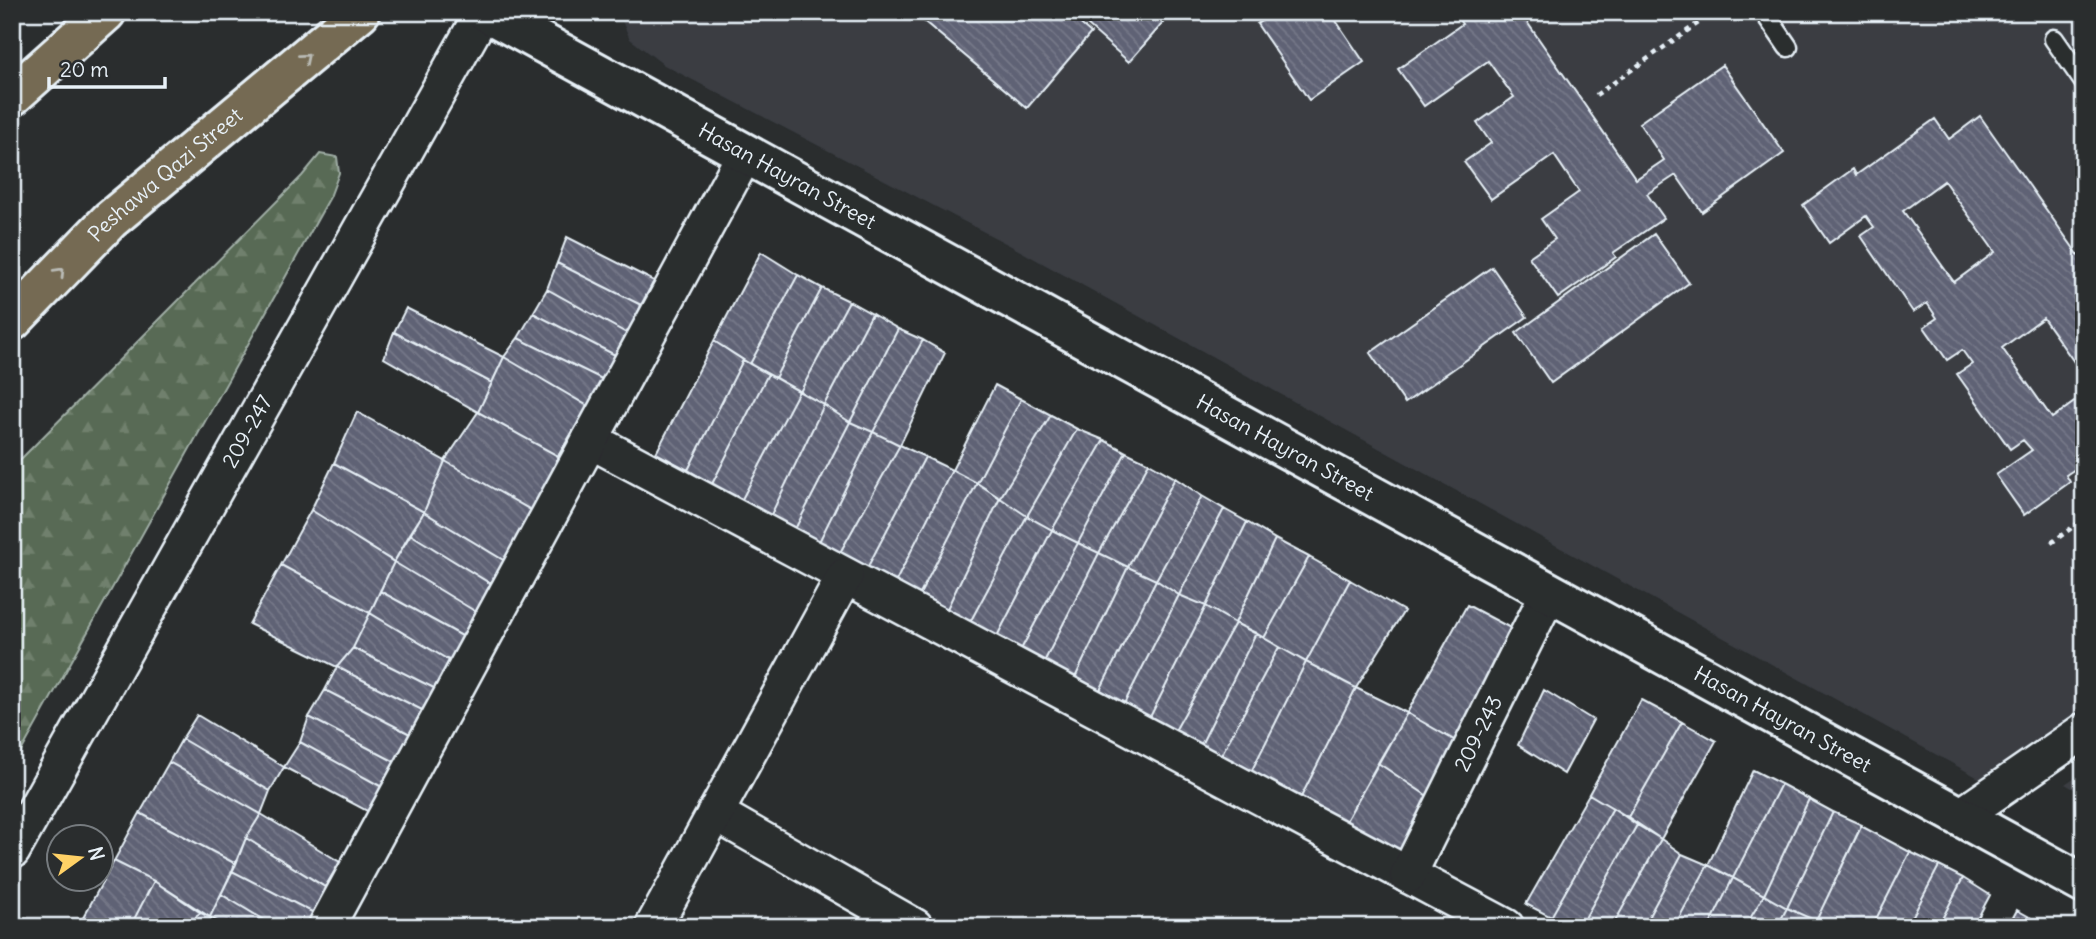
<svg xmlns="http://www.w3.org/2000/svg" width="2096" height="939" font-family="Delius,sans-serif">
  <style>
    .built { fill: #3a3d43 }
    .forest { fill: url(#forest-firs); stroke: #a0aea6; stroke-width: 2 }
    .building { fill: url(#building-back-hatch); stroke: #e8f1f8; stroke-width: 2; fill-rule: evenodd }
    .lines { fill: none; stroke-linecap: round; stroke-linejoin: round }
    .lane-casing { stroke: #e8f1f8; stroke-width: 23 }
    .street-casing { stroke: #e8f1f8; stroke-width: 40 }
    .secondary-casing { stroke: #e8f1f8; stroke-width: 44 }
    .highway-casing { stroke: #e8f1f8; stroke-width: 44 }
    .path { stroke: #e8f1f8; stroke-width: 4.5; stroke-dasharray: 5 5; stroke-linecap: butt }
    .lane { stroke: #2a2d2e; stroke-width: 18 }
    .street { stroke: #2a2d2e; stroke-width: 35 }
    .secondary { stroke: #2a2d2e; stroke-width: 38 }
    .highway { stroke: #746b52; stroke-width: 38 }
    .oneway { stroke: #babbb6 }
    .labels { text-anchor: middle; stroke-width: 6; stroke-linejoin: round; paint-order: stroke }
    .street-label { font-size: 21px; fill: #e8f1f8; stroke: #2a2d2e }
  </style>
  <defs>
    <pattern id="forest-firs" width="22" height="20" patternUnits="userSpaceOnUse" patternTransform="scale(1.75)"><rect width="22" height="20" fill="#586a54"/><path d="M5 1l3.5 6h-7zM16 11l3.5 6h-7z" fill="#70806d"/></pattern>
    <pattern id="building-back-hatch" width="6" height="6" patternUnits="userSpaceOnUse" patternTransform="scale(1.75)"><rect width="6" height="6" fill="#5f6274"/><path d="M-1 5l2 2M0 0l6 6M5-1l2 2" fill="none" stroke="#767989"/></pattern>
  </defs>
  <rect width="100%" height="100%" fill="#2a2d2e"/>
  <filter id="ink" filterUnits="userSpaceOnUse"><feTurbulence type="fractalNoise" baseFrequency=".0143" numOctaves="2"/><feDisplacementMap in="SourceGraphic" scale="14" xChannelSelector="R" yChannelSelector="G"/><feConvolveMatrix kernelMatrix="1 2 1 2 8 2 1 2 1" color-interpolation-filters="sRGB"/></filter>
  <g filter="url(#ink)">
    <path class="built" d="M 618,12 L 2084,12 L 2084,716 L 1986,782 L 1013,247 L 664,65 L 630,39 Z
      M 2084,771 L 2084,795 L 2065,784 Z"/>
    <path class="forest" d="M 320,154 L 337,157 L 339,173 L 330,197 L 12,768 L 12,468 L 302,176 Z"/>
    <path class="building" d="M 933,12 L 1067,12 L 1091,33 L 1027,108 L 925,22 Z
      M 1098,12 L 1152,12 L 1163,23 L 1129,62 L 1087,25 Z
      M 1274,12 L 1330,12 L 1364,62 L 1309,100 L 1257,24 Z
      M 1464,12 L 1520,12 L 1636,179 L 1664,160 L 1639,123 L 1722,65 L 1784,153 L 1702,212 L 1676,175 L 1647,194 L 1664,218 L 1613,253 L 1616,257 L 1558,298 L 1529,257 L 1555,239 L 1541,219 L 1579,192 L 1554,155 L 1491,199 L 1464,162 L 1491,143 L 1477,123 L 1514,97 L 1488,61 L 1424,106 L 1398,69 L 1462,24 L 1457,17 Z
      M 1980,116 L 2084,263 L 2084,376 L 2043,318 L 2002,348 L 2052,418 L 2084,395 L 2084,463 L 2066,475 L 2070,482 L 2024,515 L 1996,475 L 2032,450 L 2023,440 L 2010,449 L 1957,374 L 1972,364 L 1962,350 L 1947,360 L 1924,327 L 1937,318 L 1927,303 L 1913,312 L 1861,236 L 1874,227 L 1866,216 L 1829,243 L 1803,205 L 1853,169 L 1856,175 L 1935,119 L 1949,139 ZM 1944,181 L 1995,252 L 1954,282 L 1903,211 Z
      M 1654,234 L 1689,283 L 1551,383 L 1516,333 Z
      M 567,237 L 654,281 L 641,305 L 557,263 Z
      M 761,252 L 798,275 L 750,364 L 714,341 Z
      M 557,263 L 641,305 L 630,335 L 547,289 Z
      M 1492,267 L 1527,317 L 1405,403 L 1370,353 Z
      M 798,275 L 822,288 L 775,378 L 750,364 Z
      M 822,288 L 849,301 L 800,392 L 775,378 Z
      M 547,289 L 630,335 L 617,356 L 533,313 Z
      M 849,301 L 872,314 L 824,405 L 800,392 Z
      M 406,308 L 504,357 L 492,383 L 394,332 Z
      M 533,313 L 617,356 L 602,379 L 518,338 Z
      M 872,314 L 898,329 L 850,422 L 824,405 Z
      M 898,329 L 923,340 L 873,432 L 850,422 Z
      M 394,332 L 492,383 L 478,412 L 384,358 Z
      M 518,338 L 602,379 L 588,406 L 504,357 Z
      M 923,340 L 945,353 L 900,445 L 873,432 Z
      M 714,341 L 743,360 L 688,470 L 656,453 Z
      M 504,357 L 588,406 L 558,456 L 478,412 Z
      M 743,360 L 768,374 L 712,484 L 688,470 Z
      M 768,374 L 799,391 L 741,501 L 712,484 Z
      M 995,385 L 1021,399 L 977,483 L 952,470 Z
      M 799,391 L 824,405 L 769,519 L 741,501 Z
      M 1021,399 L 1051,415 L 1000,498 L 977,483 Z
      M 824,405 L 850,422 L 792,535 L 769,519 Z
      M 357,412 L 445,461 L 424,512 L 334,463 Z
      M 478,412 L 558,456 L 536,513 L 445,461 Z
      M 1051,415 L 1077,429 L 1027,516 L 1000,498 Z
      M 850,422 L 873,432 L 818,544 L 792,535 Z
      M 1077,429 L 1104,440 L 1052,530 L 1027,516 Z
      M 873,432 L 900,445 L 837,558 L 818,544 Z
      M 1104,440 L 1126,452 L 1078,543 L 1052,530 Z
      M 900,445 L 925,457 L 864,574 L 837,558 Z
      M 1126,452 L 1149,463 L 1099,553 L 1078,543 Z
      M 925,457 L 952,470 L 893,587 L 864,574 Z
      M 445,461 L 536,513 L 510,564 L 424,512 Z
      M 334,463 L 424,512 L 394,562 L 311,510 Z
      M 1149,463 L 1175,478 L 1128,567 L 1099,553 Z
      M 952,470 L 977,483 L 917,600 L 893,587 Z
      M 1175,478 L 1202,496 L 1156,580 L 1128,567 Z
      M 977,483 L 1000,498 L 944,615 L 917,600 Z
      M 1202,496 L 1224,509 L 1179,595 L 1156,580 Z
      M 1000,498 L 1027,516 L 968,626 L 944,615 Z
      M 1224,509 L 1247,522 L 1206,606 L 1179,595 Z
      M 311,510 L 394,562 L 370,613 L 281,565 Z
      M 424,512 L 510,564 L 496,587 L 410,534 Z
      M 1027,516 L 1052,530 L 994,642 L 968,626 Z
      M 1247,522 L 1275,539 L 1235,623 L 1206,606 Z
      M 1052,530 L 1078,543 L 1018,655 L 994,642 Z
      M 410,534 L 496,587 L 478,613 L 394,562 Z
      M 1275,539 L 1309,557 L 1264,638 L 1235,623 Z
      M 1078,543 L 1099,553 L 1041,668 L 1018,655 Z
      M 1099,553 L 1128,567 L 1073,682 L 1041,668 Z
      M 1309,557 L 1350,580 L 1306,662 L 1264,638 Z
      M 394,562 L 478,613 L 464,637 L 380,591 Z
      M 281,565 L 370,613 L 353,648 L 337,667 L 249,624 Z
      M 1128,567 L 1156,580 L 1096,698 L 1073,682 Z
      M 1156,580 L 1179,595 L 1120,712 L 1096,698 Z
      M 1350,580 L 1404,611 L 1356,688 L 1306,662 Z
      M 380,591 L 464,637 L 452,662 L 370,613 Z
      M 1179,595 L 1206,606 L 1145,727 L 1120,712 Z
      M 1467,605 L 1520,633 L 1459,743 L 1407,713 Z
      M 1206,606 L 1235,623 L 1171,738 L 1145,727 Z
      M 370,613 L 452,662 L 436,689 L 353,648 Z
      M 1235,623 L 1256,633 L 1197,753 L 1171,738 Z
      M 1256,633 L 1279,647 L 1217,763 L 1197,753 Z
      M 1279,647 L 1306,662 L 1247,780 L 1217,763 Z
      M 353,648 L 436,689 L 422,710 L 337,667 Z
      M 1306,662 L 1356,688 L 1296,807 L 1247,780 Z
      M 337,667 L 422,710 L 410,734 L 325,690 Z
      M 1356,688 L 1407,713 L 1342,828 L 1296,807 Z
      M 325,690 L 410,734 L 397,763 L 309,717 Z
      M 1544,690 L 1593,720 L 1564,774 L 1518,745 Z
      M 1641,700 L 1682,722 L 1628,817 L 1589,794 Z
      M 1407,713 L 1459,743 L 1432,799 L 1378,763 Z
      M 197,715 L 284,767 L 270,791 L 182,739 Z
      M 309,717 L 397,763 L 382,787 L 300,742 Z
      M 1682,722 L 1716,741 L 1661,839 L 1628,817 Z
      M 182,739 L 270,791 L 261,814 L 169,762 Z
      M 300,742 L 382,787 L 369,812 L 284,767 Z
      M 169,762 L 261,814 L 246,838 L 236,864 L 140,813 Z
      M 1378,763 L 1432,799 L 1398,857 L 1342,828 Z
      M 1753,770 L 1781,784 L 1733,878 L 1708,865 Z
      M 1781,784 L 1809,799 L 1764,895 L 1733,878 Z
      M 1589,794 L 1613,808 L 1551,917 L 1526,904 Z
      M 1809,799 L 1833,812 L 1787,908 L 1764,895 Z
      M 1613,808 L 1637,825 L 1580,927 L 1572,927 L 1551,917 Z
      M 1833,812 L 1862,825 L 1816,921 L 1787,908 Z
      M 140,813 L 236,864 L 210,917 L 154,881 L 114,861 Z
      M 261,814 L 340,862 L 325,887 L 246,838 Z
      M 1637,825 L 1661,839 L 1612,927 L 1580,927 Z
      M 1861,826 L 1910,852 L 1872,927 L 1827,927 L 1816,921 Z
      M 246,838 L 325,887 L 314,913 L 232,871 Z
      M 1661,839 L 1682,854 L 1643,927 L 1612,927 Z
      M 1910,852 L 1939,866 L 1907,927 L 1872,927 Z
      M 1682,854 L 1708,865 L 1674,927 L 1643,927 Z
      M 114,861 L 154,881 L 130,927 L 78,927 Z
      M 1708,865 L 1733,878 L 1709,927 L 1674,927 Z
      M 1939,866 L 1963,878 L 1938,927 L 1907,927 Z
      M 232,871 L 314,913 L 307,927 L 276,927 L 221,894 Z
      M 1733,878 L 1764,895 L 1745,927 L 1709,927 Z
      M 1963,878 L 1990,895 L 1973,927 L 1938,927 Z
      M 154,881 L 201,913 L 197,915 L 191,927 L 130,927 Z
      M 221,894 L 276,927 L 224,927 L 210,917 Z
      M 1764,895 L 1787,908 L 1777,927 L 1745,927 Z
      M 1787,908 L 1816,921 L 1812,927 L 1777,927 Z
      M 2017,910 L 2040,923 L 2038,927 L 2008,927 Z
      M 201,913 L 217,921 L 224,927 L 191,927 L 197,915 Z
      M 1816,921 L 1827,927 L 1812,927 Z"/>
    <g class="lines">
      <g class="lane-casing">
        <path id="lane" d="M 1764,12 L 1788,47
          M 2054,39 L 2084,82"/>
      </g>
      <g class="street-casing">
        <g id="street">
          <path d="M 590,440 L 1506,927"/>
          <path d="M 715,813 L 915,927"/>
          <path d="M 1961,816 L 2084,731"/>
          <path id="s1" d="M 12,851 L 483,12"/>
          <path id="s2" d="M 1408,875 L 1549,592"/>
          <path d="M 326,927 L 745,154"/>
          <path d="M 653,927 L 845,576"/>
        </g>
      </g>
      <g class="secondary-casing">
        <g id="secondary">
          <path id="s3" d="M 486,12 L 2084,884"/>
        </g>
      </g>
      <g class="highway-casing">
        <g id="highway">
          <path d="M 12,96 L 106,12"/>
          <path id="s4" d="M 12,321 L 110,220 L 360,12"/>
        </g>
      </g>
      <path class="path" d="M 1596,95 L 1714,12
        M 2051,543 L 2084,519"/>
      <use href="#lane" class="lane"/>
      <use href="#street" class="street"/>
      <use href="#secondary" class="secondary"/>
      <use href="#highway" class="highway"/>
    </g>
    <defs><path id="oneway-chevron" d="M-2-3.5L2.5 0L-2 3.5" fill="none" stroke-width="1.6" stroke-linecap="round" stroke-linejoin="round" transform="scale(1.75)"/></defs>
    <g class="oneway">
      <use href="#oneway-chevron" transform="translate(305 58) rotate(-40)"/>
      <use href="#oneway-chevron" transform="translate(60 272) rotate(-46)"/>
    </g>
  </g>
  <g class="labels">
    <g class="street-label">
      <text dy="7" stroke="none"><textPath href="#s4" startOffset="212">Peshawa Qazi Street</textPath></text>
      <text dy="7" stroke="none"><textPath href="#s3" startOffset="343">Hasan Hayran Street</textPath></text>
      <text dy="7" stroke="none"><textPath href="#s1" startOffset="481">209-247</textPath></text>
      <text dy="7" stroke="none"><textPath href="#s3" startOffset="910">Hasan Hayran Street</textPath></text>
      <text dy="7" stroke="none"><textPath href="#s3" startOffset="1477">Hasan Hayran Street</textPath></text>
      <text dy="7" stroke="none"><textPath href="#s2" startOffset="158">209-243</textPath></text>
    </g>
  </g>
  <rect width="2096" height="939" fill="none" stroke="#2a2d2e" stroke-width="42"/>
  <rect x="21" y="21" width="2054" height="897" fill="none" stroke="#e8f1f8" stroke-width="2.5" filter="url(#ink)"/>
  <g transform="translate(80 858) rotate(75)"><circle r="33" fill="#2a2d2e" stroke="#767b7f" stroke-width="2"/>
  <path d="M0-5L12 26L0 18L-12 26Z" fill="#ffd166"/>
  <text y="-10" font-size="19" font-weight="bold" text-anchor="middle" fill="#e8f1f8">N</text>
  </g>
  <path d="M49 77v10h116v-10" fill="none" stroke="#e8f1f8" stroke-width="3.5"/>
  <text x="60" y="77" font-size="21" fill="#e8f1f8" stroke="#2a2d2e" stroke-width="5" paint-order="stroke">20 m</text>
</svg>
